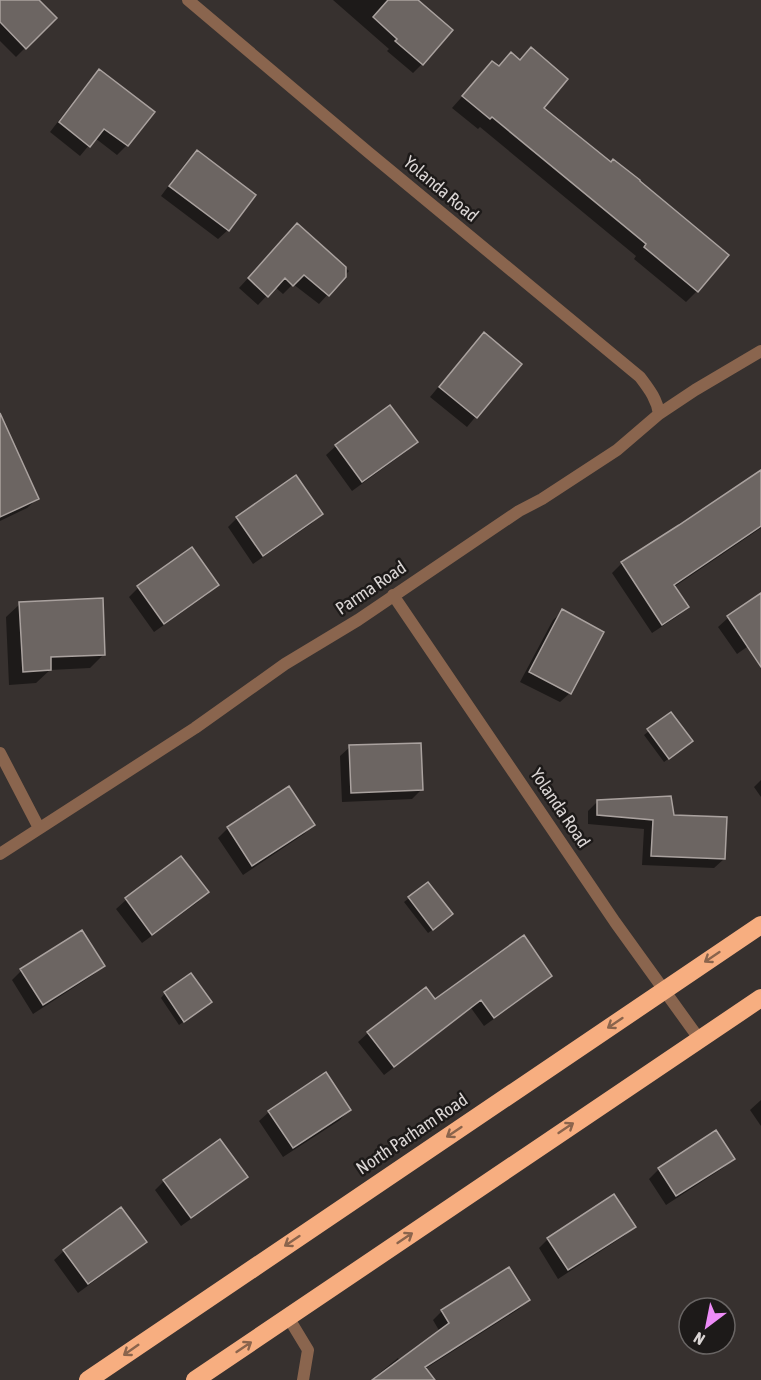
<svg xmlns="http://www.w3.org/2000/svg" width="761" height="1380" font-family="'Asap Condensed',sans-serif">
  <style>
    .shadow { fill: #0007 }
    .building { fill: #6c6562; stroke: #aaa29f; stroke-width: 1.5 }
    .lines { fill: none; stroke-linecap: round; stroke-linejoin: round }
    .lane { stroke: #8a654e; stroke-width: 12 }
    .street { stroke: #8a654e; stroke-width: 12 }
    .highway { stroke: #f7ae80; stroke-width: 18 }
    .oneway { stroke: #8a644c }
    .labels { text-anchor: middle; stroke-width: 5; stroke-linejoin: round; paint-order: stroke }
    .street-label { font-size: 18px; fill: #dad5d4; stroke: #1d1a19 }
  </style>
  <rect width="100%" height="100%" fill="#37312f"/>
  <path class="shadow" d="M 0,0 L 37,0 L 55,18 L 16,57 L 0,41 Z
    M 333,0 L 416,0 L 422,64 L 413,73 L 387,51 L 389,49 Z
    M 492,63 L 697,291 L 686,302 L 634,259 L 636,256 L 480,127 L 478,129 L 452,108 Z
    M 100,71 L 152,112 L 127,145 L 117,155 L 95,138 L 80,156 L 50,132 L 90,80 Z
    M 197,152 L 254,195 L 228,230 L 218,239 L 161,196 L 187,161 Z
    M 297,225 L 349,271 L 319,304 L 293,284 L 283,294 L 275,287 L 258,305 L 239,288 Z
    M 475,343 L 520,364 L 467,427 L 430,397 Z
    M 0,417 L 37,499 L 27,508 L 0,521 Z
    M 416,442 L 407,451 L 352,491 L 326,455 L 336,446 Z
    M 761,472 L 761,528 L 674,587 L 687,607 L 678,616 L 652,633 L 612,573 L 621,564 L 679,527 Z
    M 321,514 L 311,524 L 253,564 L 228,527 L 237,518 Z
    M 192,549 L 217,584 L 208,594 L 154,632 L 129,597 L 138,588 Z
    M 754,599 L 761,610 L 761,637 L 737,654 L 718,627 L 728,618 Z
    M 20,604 L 104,654 L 90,668 L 50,670 L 36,683 L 9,685 L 6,617 Z
    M 563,611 L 570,693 L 560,702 L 520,682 L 553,620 Z
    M 671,714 L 687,745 L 664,762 L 644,735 Z
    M 350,747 L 421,790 L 412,799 L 342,802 L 340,756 Z
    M 761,780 L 761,797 L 754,787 Z
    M 289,788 L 313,825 L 304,834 L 243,875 L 218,838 L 228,828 Z
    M 598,801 L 672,816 L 724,859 L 714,868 L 642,865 L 644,829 L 588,824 L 588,811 Z
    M 181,858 L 207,892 L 198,902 L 142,943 L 116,909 L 126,900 Z
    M 427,884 L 447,919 L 428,933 L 404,902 Z
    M 103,966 L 93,975 L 33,1014 L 12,980 L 21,971 Z
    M 550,976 L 541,985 L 484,1026 L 471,1008 L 384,1075 L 358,1042 L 368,1033 L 435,1002 Z
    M 165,993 L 205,1006 L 179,1025 L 161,998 Z
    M 761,1100 L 761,1126 L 750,1110 Z
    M 349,1110 L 340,1120 L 283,1157 L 259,1121 L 269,1112 Z
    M 716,1132 L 733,1158 L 723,1168 L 666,1205 L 649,1179 L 659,1169 Z
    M 246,1176 L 237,1186 L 181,1226 L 155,1190 L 164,1181 Z
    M 121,1209 L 145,1241 L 135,1251 L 78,1293 L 54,1260 L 64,1251 Z
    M 634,1227 L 624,1236 L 558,1279 L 539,1248 L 548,1239 Z
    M 528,1300 L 519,1309 L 425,1369 L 433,1380 L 371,1380 L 398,1358 L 400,1361 L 440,1332 L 433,1320 L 442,1311 Z"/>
  <path class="building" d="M 0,0 L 39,0 L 57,18 L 26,49 L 0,22 Z
    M 388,0 L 418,0 L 453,30 L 423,65 L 395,41 L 397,39 L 373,17 Z
    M 531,47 L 568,79 L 544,108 L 611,162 L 613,159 L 640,180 L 640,181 L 729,255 L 698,292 L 644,247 L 646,244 L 492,117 L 490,119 L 462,96 L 492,61 L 499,66 L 511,52 L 520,60 Z
    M 99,69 L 155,112 L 128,146 L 104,129 L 90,147 L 59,122 Z
    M 197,150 L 256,195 L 229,231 L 169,186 Z
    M 297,223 L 346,267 L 346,277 L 329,296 L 304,275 L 293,286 L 285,278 L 268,297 L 248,278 Z
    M 484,332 L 522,364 L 477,418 L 439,387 Z
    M 390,405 L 418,442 L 362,482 L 335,445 Z
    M 0,413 L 39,499 L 0,517 Z
    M 761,470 L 761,526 L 674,585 L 689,607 L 662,625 L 621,562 L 679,525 Z
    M 296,475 L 323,514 L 263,556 L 236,517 Z
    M 192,547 L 219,585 L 164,624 L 137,586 Z
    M 761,593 L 761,667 L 727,616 Z
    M 103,598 L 105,655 L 51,657 L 51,670 L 23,672 L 19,602 Z
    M 562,609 L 604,632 L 571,694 L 529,672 Z
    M 671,712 L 693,741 L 669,759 L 647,729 Z
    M 421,743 L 423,790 L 351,793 L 349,745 Z
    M 289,786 L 315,825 L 252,866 L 227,827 Z
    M 671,796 L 674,815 L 727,817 L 725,859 L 651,856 L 653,820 L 597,815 L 597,800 Z
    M 181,856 L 209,892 L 152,935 L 125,898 Z
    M 428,882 L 453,914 L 433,930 L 408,897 Z
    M 82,930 L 105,966 L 43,1005 L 20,969 Z
    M 524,935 L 552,976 L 494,1018 L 481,1000 L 394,1067 L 367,1032 L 426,987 L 435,999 Z
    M 191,973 L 212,1002 L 184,1022 L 164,992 Z
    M 326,1072 L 351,1110 L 293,1148 L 268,1111 Z
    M 716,1130 L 735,1159 L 676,1196 L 658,1168 Z
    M 220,1139 L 248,1177 L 191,1218 L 163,1180 Z
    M 614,1194 L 636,1227 L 568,1270 L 547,1238 Z
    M 121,1207 L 147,1242 L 88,1284 L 63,1250 Z
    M 509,1267 L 530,1300 L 425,1367 L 435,1380 L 372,1380 L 449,1323 L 441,1310 Z"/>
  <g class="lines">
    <path class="lane" d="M 288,1317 L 308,1350 L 303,1380"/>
    <path class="street" d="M 188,0 L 368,152 L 640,377 C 649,389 657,399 659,414
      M 393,595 L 615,922 L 700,1040
      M 0,753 L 39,828
      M 0,854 L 195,728 L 285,664 L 358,620 L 519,511 L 542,499 L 617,450 L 659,414 L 695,390 L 761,351"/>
    <path class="highway" d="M 88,1380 L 761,925
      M 195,1380 L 761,998"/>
  </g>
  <defs><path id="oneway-shaft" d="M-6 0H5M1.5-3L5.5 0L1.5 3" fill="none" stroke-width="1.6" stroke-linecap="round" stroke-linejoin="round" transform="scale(1.5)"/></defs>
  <g class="oneway">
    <use href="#oneway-shaft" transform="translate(712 957) rotate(146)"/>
    <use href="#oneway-shaft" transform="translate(615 1023) rotate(146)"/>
    <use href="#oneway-shaft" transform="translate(566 1128) rotate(-34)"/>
    <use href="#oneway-shaft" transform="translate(454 1132) rotate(146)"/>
    <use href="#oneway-shaft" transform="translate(405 1238) rotate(-34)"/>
    <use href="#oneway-shaft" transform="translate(292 1241) rotate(146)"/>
    <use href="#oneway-shaft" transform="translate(244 1347) rotate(-34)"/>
    <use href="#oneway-shaft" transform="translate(131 1350) rotate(145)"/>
  </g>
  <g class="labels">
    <g class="street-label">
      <text transform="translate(441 189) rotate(40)" y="6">Yolanda Road</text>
      <text transform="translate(371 588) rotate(-34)" y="6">Parma Road</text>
      <text transform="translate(560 808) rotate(56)" y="6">Yolanda Road</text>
      <text transform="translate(412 1134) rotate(-34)" y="6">North Parham Road</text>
    </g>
  </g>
  <g transform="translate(707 1326) rotate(212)"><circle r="28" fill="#1d1a19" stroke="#696564" stroke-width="1.5"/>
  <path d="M0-4.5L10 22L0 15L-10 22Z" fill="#ee8cf8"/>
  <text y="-9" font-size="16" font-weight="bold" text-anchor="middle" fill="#dad5d4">N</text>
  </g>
</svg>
